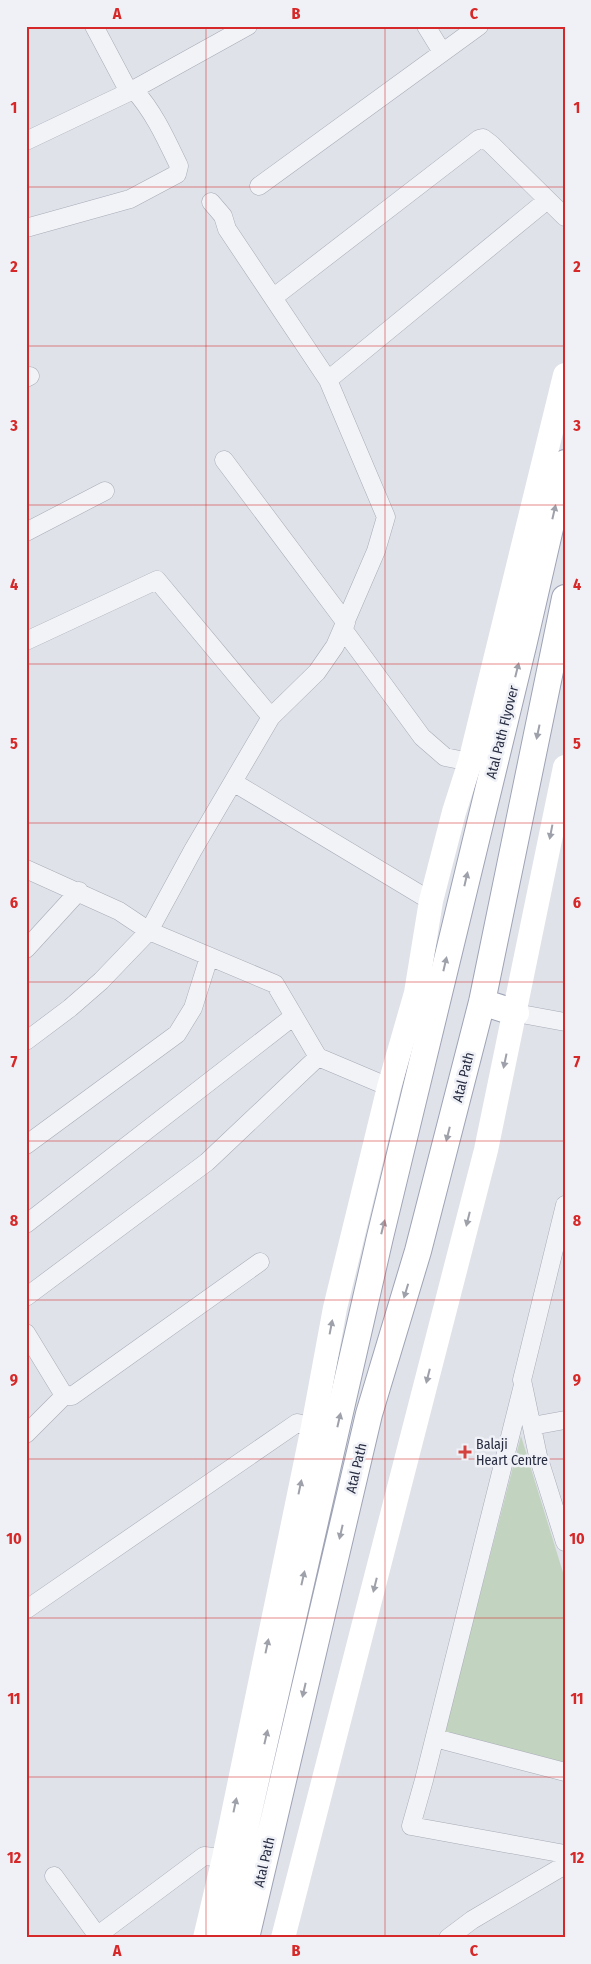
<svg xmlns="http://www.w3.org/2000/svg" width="591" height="1964" font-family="'Fira Sans Condensed',sans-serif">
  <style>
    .green { fill: #c2d4c0 }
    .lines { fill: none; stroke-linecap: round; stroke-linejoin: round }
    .street-casing { stroke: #a8abb7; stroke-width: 19 }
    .primary-casing { stroke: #9ea3b6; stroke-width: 28 }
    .street { stroke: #f2f3f7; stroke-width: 18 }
    .secondary { stroke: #fff; stroke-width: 24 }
    .primary { stroke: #fff; stroke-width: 26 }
    .oneway { fill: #9ea0aa }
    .grid { fill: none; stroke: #d62828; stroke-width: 1; stroke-opacity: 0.55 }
    .poi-dot { fill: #d4433f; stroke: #eff1f7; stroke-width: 2 }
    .labels { text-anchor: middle; stroke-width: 5; stroke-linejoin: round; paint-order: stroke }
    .street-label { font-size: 14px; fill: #272c41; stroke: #eff1f7 }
    .poi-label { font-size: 14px; fill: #272c41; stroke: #eff1f7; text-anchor: start }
    .neatline { fill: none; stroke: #d62828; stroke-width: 2 }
    .grid-label { font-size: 16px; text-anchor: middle; font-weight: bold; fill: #d62828 }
  </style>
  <rect width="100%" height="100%" fill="#dfe2e9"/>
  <path class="green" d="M 521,1436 L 565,1579 L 565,1765 L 444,1734 Z"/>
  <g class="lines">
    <g class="street-casing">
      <path id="street" d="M 94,26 L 129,92
        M 426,26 L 442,52
        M 26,141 L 129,92 L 248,26
        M 259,186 L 479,26
        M 26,228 L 130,199 L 177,174 L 179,166 C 166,139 154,112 134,90
        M 274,297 L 479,139 L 483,138 L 491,144 L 565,217
        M 26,378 L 30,376
        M 328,380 L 546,201
        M 224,460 L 346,623
        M 26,532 L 105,491
        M 343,629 L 422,737 L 445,757 L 470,762
        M 26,641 L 157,580 L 271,717
        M 233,782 L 431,901
        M 26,869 L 119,911 L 149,931 L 275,984 L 318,1057 L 389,1087
        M 26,949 L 79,891
        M 516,1013 L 565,1022
        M 26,1041 L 70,1008 L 101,981 L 149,931 L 193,850 L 271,717 L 317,672 L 335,646 L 376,551 L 386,517 L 328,380 L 227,229 L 223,216 L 211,202
        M 26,1145 L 177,1034 L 193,1008 L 209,957
        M 565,1205 L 522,1380 L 538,1456 L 565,1542
        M 26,1224 L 294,1016
        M 26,1297 L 207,1162 L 318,1057
        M 26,1333 L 62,1392 L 68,1396 L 72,1396 L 260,1262
        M 523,1385 L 424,1780 L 411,1826 L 565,1854
        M 532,1426 L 565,1420
        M 26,1434 L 65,1395
        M 27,1609 L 297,1423 L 313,1427
        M 435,1738 L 565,1772
        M 54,1876 L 97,1935
        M 94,1938 L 204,1856 L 224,1858
        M 448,1938 L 472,1920 L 565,1865"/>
    </g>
    <g class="primary-casing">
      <path id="primary" d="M 482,1002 L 516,1013
        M 220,1938 L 380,1237 L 523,646 L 565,463
        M 246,1938 L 369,1414 L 418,1251 L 482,1002 L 565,598"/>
    </g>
    <use href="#street" class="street"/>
    <path class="secondary" d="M 205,1938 L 224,1858 L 313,1427 L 335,1308 L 389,1087 L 416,993 L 431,901 L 454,812 L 470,762 L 565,375
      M 283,1938 L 486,1150 L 565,767"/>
    <use href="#primary" class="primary"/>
  </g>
  <defs><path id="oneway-solid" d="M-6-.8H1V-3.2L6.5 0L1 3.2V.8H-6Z" transform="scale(1.25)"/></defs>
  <g class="oneway">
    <use href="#oneway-solid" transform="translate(554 512) rotate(-77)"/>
    <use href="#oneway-solid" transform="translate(517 670) rotate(-76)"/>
    <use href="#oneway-solid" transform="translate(538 732) rotate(102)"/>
    <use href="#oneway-solid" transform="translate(551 832) rotate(101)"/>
    <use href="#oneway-solid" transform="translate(466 879) rotate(-77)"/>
    <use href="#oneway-solid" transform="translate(445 964) rotate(-77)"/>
    <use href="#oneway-solid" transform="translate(505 1061) rotate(102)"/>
    <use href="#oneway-solid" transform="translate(448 1134) rotate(104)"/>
    <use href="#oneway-solid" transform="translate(468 1219) rotate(104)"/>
    <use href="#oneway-solid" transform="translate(383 1227) rotate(-76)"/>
    <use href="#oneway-solid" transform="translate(406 1291) rotate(107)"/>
    <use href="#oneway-solid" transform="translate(331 1327) rotate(-79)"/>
    <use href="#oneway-solid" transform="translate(428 1376) rotate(104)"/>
    <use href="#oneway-solid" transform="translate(339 1420) rotate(-77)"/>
    <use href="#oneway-solid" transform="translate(300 1487) rotate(-78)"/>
    <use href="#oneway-solid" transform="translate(341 1532) rotate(103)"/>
    <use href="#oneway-solid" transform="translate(303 1578) rotate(-77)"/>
    <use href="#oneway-solid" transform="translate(375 1585) rotate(104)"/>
    <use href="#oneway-solid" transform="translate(267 1646) rotate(-78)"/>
    <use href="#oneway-solid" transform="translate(304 1690) rotate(103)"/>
    <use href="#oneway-solid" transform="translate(266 1737) rotate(-77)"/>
    <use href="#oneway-solid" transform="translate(235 1805) rotate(-78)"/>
  </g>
  <path class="grid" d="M 206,26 L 206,1938M 385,26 L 385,1938M 26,187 L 565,187M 26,346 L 565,346M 26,505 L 565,505M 26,664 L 565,664M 26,823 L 565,823M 26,982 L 565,982M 26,1141 L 565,1141M 26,1300 L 565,1300M 26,1459 L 565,1459M 26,1618 L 565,1618M 26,1777 L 565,1777"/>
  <path class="poi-dot" d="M462.5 1444.5h5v5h5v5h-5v5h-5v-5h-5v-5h5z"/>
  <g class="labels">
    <g class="street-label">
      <text transform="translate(502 732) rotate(-76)" y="5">Atal Path Flyover</text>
      <text transform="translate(463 1077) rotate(-76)" y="5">Atal Path</text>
      <text transform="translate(356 1468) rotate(-77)" y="5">Atal Path</text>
      <text transform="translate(264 1862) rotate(-77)" y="5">Atal Path</text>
    </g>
    <g class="poi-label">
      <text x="476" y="1449">Balaji<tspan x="476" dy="16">Heart Centre</tspan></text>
    </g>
  </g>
  <rect width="591" height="1964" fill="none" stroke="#eff1f7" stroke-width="55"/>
  <rect x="28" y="28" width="536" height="1908" class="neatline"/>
  <g class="grid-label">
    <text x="117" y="19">A</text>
    <text x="296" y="19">B</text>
    <text x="474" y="19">C</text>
    <text x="14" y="113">1</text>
    <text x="577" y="113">1</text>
    <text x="14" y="272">2</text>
    <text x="577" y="272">2</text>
    <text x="14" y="431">3</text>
    <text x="577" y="431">3</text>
    <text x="14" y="590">4</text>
    <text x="577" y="590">4</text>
    <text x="14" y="749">5</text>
    <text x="577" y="749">5</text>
    <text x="14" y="908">6</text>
    <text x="577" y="908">6</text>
    <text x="14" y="1067">7</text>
    <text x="577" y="1067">7</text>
    <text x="14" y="1226">8</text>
    <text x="577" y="1226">8</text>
    <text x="14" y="1385">9</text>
    <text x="577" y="1385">9</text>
    <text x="14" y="1544">10</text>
    <text x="577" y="1544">10</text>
    <text x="14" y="1704">11</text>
    <text x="577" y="1704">11</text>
    <text x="14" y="1863">12</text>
    <text x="577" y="1863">12</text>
    <text x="117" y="1956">A</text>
    <text x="296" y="1956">B</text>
    <text x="474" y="1956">C</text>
  </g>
</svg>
